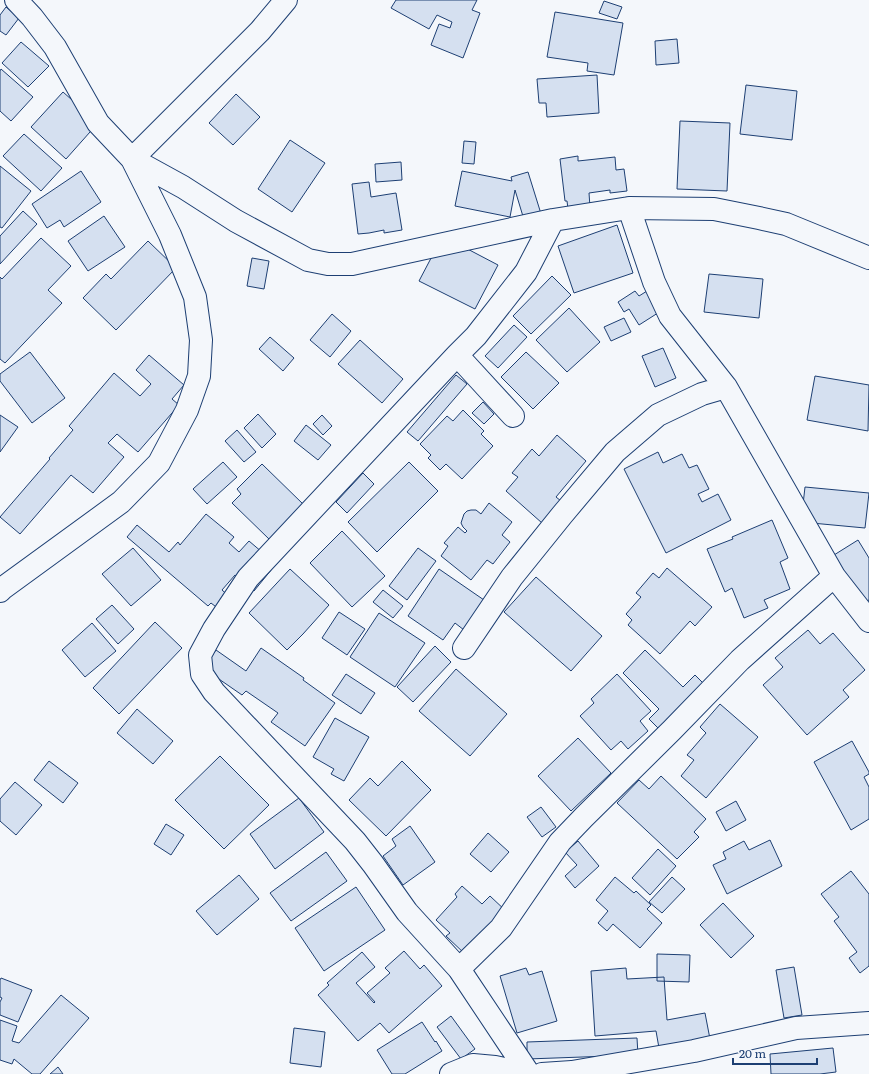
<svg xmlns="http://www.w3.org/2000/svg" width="869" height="1074" font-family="Literata,serif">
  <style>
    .building { fill: #d5e0f0; stroke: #1d3f73 }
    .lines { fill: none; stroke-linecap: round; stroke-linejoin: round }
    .minor-casing { stroke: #1d3f73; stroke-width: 24 }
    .minor { stroke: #f4f7fb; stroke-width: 22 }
  </style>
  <rect width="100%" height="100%" fill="#f4f7fb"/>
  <path class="building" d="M 396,0 L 477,0 L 472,10 L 480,13 L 463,58 L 431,45 L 439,24 L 450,28 L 452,22 L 437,15 L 429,29 L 391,8 Z
    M 604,1 L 622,7 L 617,19 L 599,13 Z
    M 6,7 L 19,18 L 6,35 L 0,31 L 0,15 Z
    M 555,12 L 623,23 L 614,75 L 587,71 L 588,63 L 547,57 Z
    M 677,39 L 679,63 L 656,65 L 655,41 Z
    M 21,42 L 49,66 L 28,87 L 2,63 Z
    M 1,69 L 33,97 L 11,121 L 0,111 L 0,71 Z
    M 597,75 L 599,113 L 547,117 L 546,103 L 539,103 L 537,79 Z
    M 746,85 L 797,91 L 792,140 L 740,134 Z
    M 63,92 L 98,123 L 66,159 L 31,127 Z
    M 236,94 L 260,117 L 233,145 L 209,123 Z
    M 680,121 L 730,123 L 727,191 L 677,189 Z
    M 24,134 L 62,168 L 41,191 L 3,156 Z
    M 290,140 L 325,163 L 292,212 L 258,189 Z
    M 464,141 L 476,142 L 474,164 L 462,163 Z
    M 578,156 L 578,161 L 615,157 L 616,170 L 624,169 L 627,191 L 610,193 L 610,190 L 589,193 L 590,207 L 568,209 L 567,201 L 565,201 L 560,159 Z
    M 401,162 L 402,180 L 376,182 L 375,164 Z
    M 0,166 L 31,191 L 2,228 L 0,227 Z
    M 81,171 L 101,202 L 64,227 L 60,220 L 47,228 L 32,204 Z
    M 462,171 L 512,181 L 511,177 L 528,172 L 542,217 L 525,223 L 515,190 L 510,217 L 455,206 Z
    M 369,182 L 371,197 L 396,193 L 402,230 L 384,233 L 384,230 L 369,233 L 358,234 L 352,184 Z
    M 23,211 L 37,224 L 0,264 L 0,236 Z
    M 104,216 L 125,247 L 88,271 L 68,241 Z
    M 617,225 L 633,273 L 574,293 L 558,246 Z
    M 41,238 L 71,266 L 48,290 L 62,303 L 5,363 L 0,359 L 0,277 L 2,279 Z
    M 148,241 L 176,268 L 116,330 L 83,298 L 106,274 L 111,279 Z
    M 439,243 L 458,244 L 498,265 L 475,309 L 419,281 Z
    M 252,258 L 269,261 L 264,289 L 247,286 Z
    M 709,274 L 763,279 L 759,318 L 704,312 Z
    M 552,276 L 571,295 L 531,334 L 513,316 Z
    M 635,291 L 639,296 L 647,291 L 661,311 L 639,325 L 629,309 L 624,312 L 618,302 Z
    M 569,308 L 600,342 L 567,372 L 536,340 Z
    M 332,314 L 351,331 L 330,357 L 310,340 Z
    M 624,318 L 631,332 L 611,341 L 604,327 Z
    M 514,325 L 527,337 L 498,368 L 485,356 Z
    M 270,337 L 294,358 L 283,371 L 259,349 Z
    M 360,340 L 403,379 L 382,403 L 338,364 Z
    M 663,348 L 676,378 L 655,387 L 642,356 Z
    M 30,352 L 65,398 L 32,423 L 0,381 L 0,374 Z
    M 526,352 L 559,383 L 533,409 L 501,377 Z
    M 149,355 L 184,385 L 172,399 L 179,405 L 138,452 L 117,434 L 108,443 L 124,457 L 93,493 L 71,475 L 20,534 L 0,517 L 50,459 L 49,458 L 73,430 L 69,426 L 114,373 L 140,396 L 151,384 L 136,370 Z
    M 456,375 L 467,384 L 418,441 L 407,432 Z
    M 815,376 L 869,385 L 868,431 L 807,420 Z
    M 483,402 L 494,414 L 484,424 L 472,413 Z
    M 463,410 L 484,431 L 481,434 L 493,446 L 462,479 L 446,464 L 440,470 L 428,458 L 431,455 L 420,444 L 447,416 L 453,421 Z
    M 258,414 L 276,434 L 262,448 L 244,428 Z
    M 0,415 L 18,427 L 0,452 Z
    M 322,415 L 332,426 L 323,435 L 313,424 Z
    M 306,425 L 331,445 L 318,460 L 294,441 Z
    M 237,430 L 256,452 L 244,462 L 225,441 Z
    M 557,435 L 586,461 L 556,497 L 561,501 L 542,523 L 506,491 L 518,477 L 512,473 L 532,449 L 539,456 Z
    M 658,452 L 663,463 L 682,454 L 689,468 L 697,465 L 709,489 L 698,494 L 702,502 L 718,494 L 731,520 L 666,553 L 624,469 Z
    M 223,462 L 237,477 L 207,504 L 193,489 Z
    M 409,462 L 438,491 L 377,552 L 348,522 Z
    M 262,464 L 304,505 L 270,540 L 232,503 L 241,494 L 237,489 Z
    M 363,473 L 374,484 L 347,513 L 336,502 Z
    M 805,487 L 869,493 L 865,528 L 801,522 Z
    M 489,503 L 512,522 L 502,535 L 510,542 L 493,564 L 487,560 L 471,580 L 441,556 L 448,546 L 444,543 L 458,527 L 465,533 L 467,531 L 463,527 L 461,523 L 464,514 L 467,511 L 471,510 L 476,510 L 481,514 Z
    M 206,514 L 234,537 L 229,543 L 239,552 L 249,541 L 276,564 L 254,591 L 235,575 L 222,590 L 231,598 L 220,610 L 211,603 L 208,606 L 127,537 L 137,525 L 169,552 L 178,542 L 180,545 Z
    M 772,520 L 788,558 L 780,562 L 790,589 L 764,600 L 768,608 L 744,618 L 732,588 L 725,592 L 707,549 L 733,539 L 732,537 Z
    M 342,531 L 385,576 L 352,607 L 310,563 Z
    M 858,540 L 869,558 L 869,600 L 854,609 L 826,560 Z
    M 133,548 L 161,580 L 131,606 L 102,574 Z
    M 418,548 L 436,561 L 407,600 L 389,586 Z
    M 667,568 L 712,607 L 695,626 L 690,621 L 660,654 L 628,625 L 632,620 L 626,614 L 641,597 L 636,593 L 653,573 L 659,578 Z
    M 290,569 L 329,605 L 303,634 L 287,650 L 249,613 Z
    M 439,569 L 484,600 L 464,630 L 455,623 L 443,640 L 408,616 Z
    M 536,577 L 602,636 L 571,671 L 504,612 Z
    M 383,590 L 403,606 L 393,618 L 373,602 Z
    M 112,605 L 134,629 L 118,644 L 96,619 Z
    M 339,612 L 365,629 L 347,655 L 322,638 Z
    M 379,613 L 425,643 L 395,687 L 350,657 Z
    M 155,622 L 182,648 L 119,714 L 93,688 Z
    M 92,623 L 116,651 L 85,677 L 62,650 Z
    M 808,630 L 820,644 L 833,633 L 865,670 L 843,690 L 849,697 L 807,735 L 763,685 L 783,667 L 775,658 Z
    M 435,646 L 451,662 L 413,702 L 397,687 Z
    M 261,648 L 304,678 L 303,680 L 335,703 L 305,746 L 271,722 L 278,713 L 246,691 L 242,695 L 203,668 L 216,650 L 246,671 Z
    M 645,650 L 683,687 L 695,675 L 708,688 L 663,733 L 649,719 L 659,709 L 623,673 Z
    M 456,669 L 507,714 L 470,756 L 419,711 Z
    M 346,674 L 375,693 L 361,714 L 332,695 Z
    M 617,674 L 651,711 L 640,721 L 648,731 L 628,749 L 621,741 L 611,750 L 580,716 L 594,703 L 591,699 Z
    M 720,704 L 758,737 L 706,798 L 681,776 L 694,760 L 687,755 L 706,733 L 700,727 Z
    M 137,709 L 173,741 L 153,764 L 117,733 Z
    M 335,718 L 369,737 L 344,781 L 331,774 L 334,769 L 313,757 Z
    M 578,738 L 611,773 L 571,811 L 538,776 Z
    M 852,741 L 869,772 L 869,774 L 864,777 L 869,787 L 869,819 L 851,830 L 814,762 Z
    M 220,756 L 269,805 L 224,849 L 175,800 Z
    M 49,761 L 78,783 L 63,803 L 34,780 Z
    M 402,761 L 431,790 L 386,836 L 349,800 L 370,778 L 378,786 Z
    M 661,776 L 706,819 L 694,832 L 699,837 L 677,859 L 617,803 L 639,780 L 649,789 Z
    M 15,782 L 42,805 L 16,835 L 0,821 L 0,799 Z
    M 299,798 L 324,832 L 275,869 L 250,834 Z
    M 736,801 L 746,820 L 726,831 L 716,812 Z
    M 541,807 L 556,827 L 542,837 L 527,817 Z
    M 166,824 L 184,835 L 171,855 L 154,844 Z
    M 410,826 L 435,862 L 403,885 L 383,856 L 396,846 L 392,839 Z
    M 488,833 L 509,852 L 491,872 L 470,854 Z
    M 770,840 L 782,866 L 727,894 L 713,865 L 726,859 L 723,852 L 744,841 L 749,850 Z
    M 578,841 L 599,866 L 575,888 L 565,876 L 577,865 L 565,852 Z
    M 658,849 L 676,866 L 650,895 L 632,878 Z
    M 326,852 L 347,881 L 291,921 L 270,893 Z
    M 851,871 L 869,894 L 869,966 L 860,973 L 849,958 L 857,952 L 834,921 L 839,917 L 821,894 Z
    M 239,875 L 259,899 L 217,935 L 196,911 Z
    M 615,877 L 634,893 L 636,891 L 651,905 L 647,909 L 662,923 L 640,948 L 613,924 L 607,931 L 598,923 L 608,911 L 596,900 Z
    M 672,877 L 685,889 L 662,913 L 649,902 Z
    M 462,886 L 482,904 L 490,896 L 507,912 L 466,955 L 446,936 L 450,933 L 436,920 L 457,897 L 455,894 Z
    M 356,887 L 385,930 L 324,971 L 295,928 Z
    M 723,903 L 754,936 L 731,958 L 700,925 Z
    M 404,951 L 420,969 L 424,965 L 442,986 L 389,1033 L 380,1023 L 358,1041 L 318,995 L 329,985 L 327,983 L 362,952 L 375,967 L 356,983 L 374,1003 L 375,1002 L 367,993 L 390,973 L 385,968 Z
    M 657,954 L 690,955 L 689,982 L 657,981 Z
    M 794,967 L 802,1015 L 784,1018 L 776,970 Z
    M 526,968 L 529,975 L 542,971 L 557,1021 L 517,1033 L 500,976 Z
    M 626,968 L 627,979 L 664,977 L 667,1020 L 705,1013 L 710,1039 L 659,1048 L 656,1031 L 595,1036 L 591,971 Z
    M 1,978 L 32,990 L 18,1022 L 0,1015 L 0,1002 L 2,998 L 0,997 L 0,980 Z
    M 61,995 L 89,1018 L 40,1074 L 32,1074 L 14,1059 L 12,1064 L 0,1060 L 0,1020 L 17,1026 L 12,1041 L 19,1043 Z
    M 451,1016 L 475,1049 L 461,1059 L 437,1027 Z
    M 422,1022 L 435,1042 L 436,1041 L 442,1051 L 405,1074 L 392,1074 L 377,1050 Z
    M 294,1028 L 325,1032 L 321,1067 L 290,1063 Z
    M 637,1038 L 638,1055 L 527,1059 L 527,1042 Z
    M 833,1048 L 836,1072 L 820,1074 L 771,1074 L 770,1054 Z
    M 58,1067 L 63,1074 L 50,1074 Z"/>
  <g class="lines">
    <g class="minor-casing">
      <path id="minor" d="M 16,0 L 32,17 L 55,47 L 98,123 L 132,159 L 183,187 L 236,221 L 308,260 L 328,264 L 352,264 L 553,220 L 629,208 L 654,282 L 670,316 L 726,387 L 834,576 L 869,621
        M 629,208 L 714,209 L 759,218 L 786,224 L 869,258
        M 457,355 L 248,578 L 214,629 L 200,655 L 202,674 L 214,692 L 355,841 L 373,864 L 407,912 L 459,969 L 529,1074
        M 513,416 L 457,355 L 476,336 L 526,272 L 553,220
        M 0,591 L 3,588 L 121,502 L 159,463 L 187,410 L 199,376 L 201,340 L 195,297 L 170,235 L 132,159 L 260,31 L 286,0
        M 464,648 L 512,577 L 562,515 L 615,452 L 658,415 L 702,394 L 726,387
        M 459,969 L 501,928 L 560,842 L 584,817 L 672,730 L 740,660 L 834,576
        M 451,1074 L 473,1065 L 495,1067 L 526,1074
        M 542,1074 L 572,1072 L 694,1051 L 796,1028 L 869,1023"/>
    </g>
    <use href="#minor" class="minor"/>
  </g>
  <path d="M733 1058v6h84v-6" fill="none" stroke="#1d3f73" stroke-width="2"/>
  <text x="739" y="1058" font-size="12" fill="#1d3f73" stroke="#f4f7fb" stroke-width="3" paint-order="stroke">20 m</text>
</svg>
